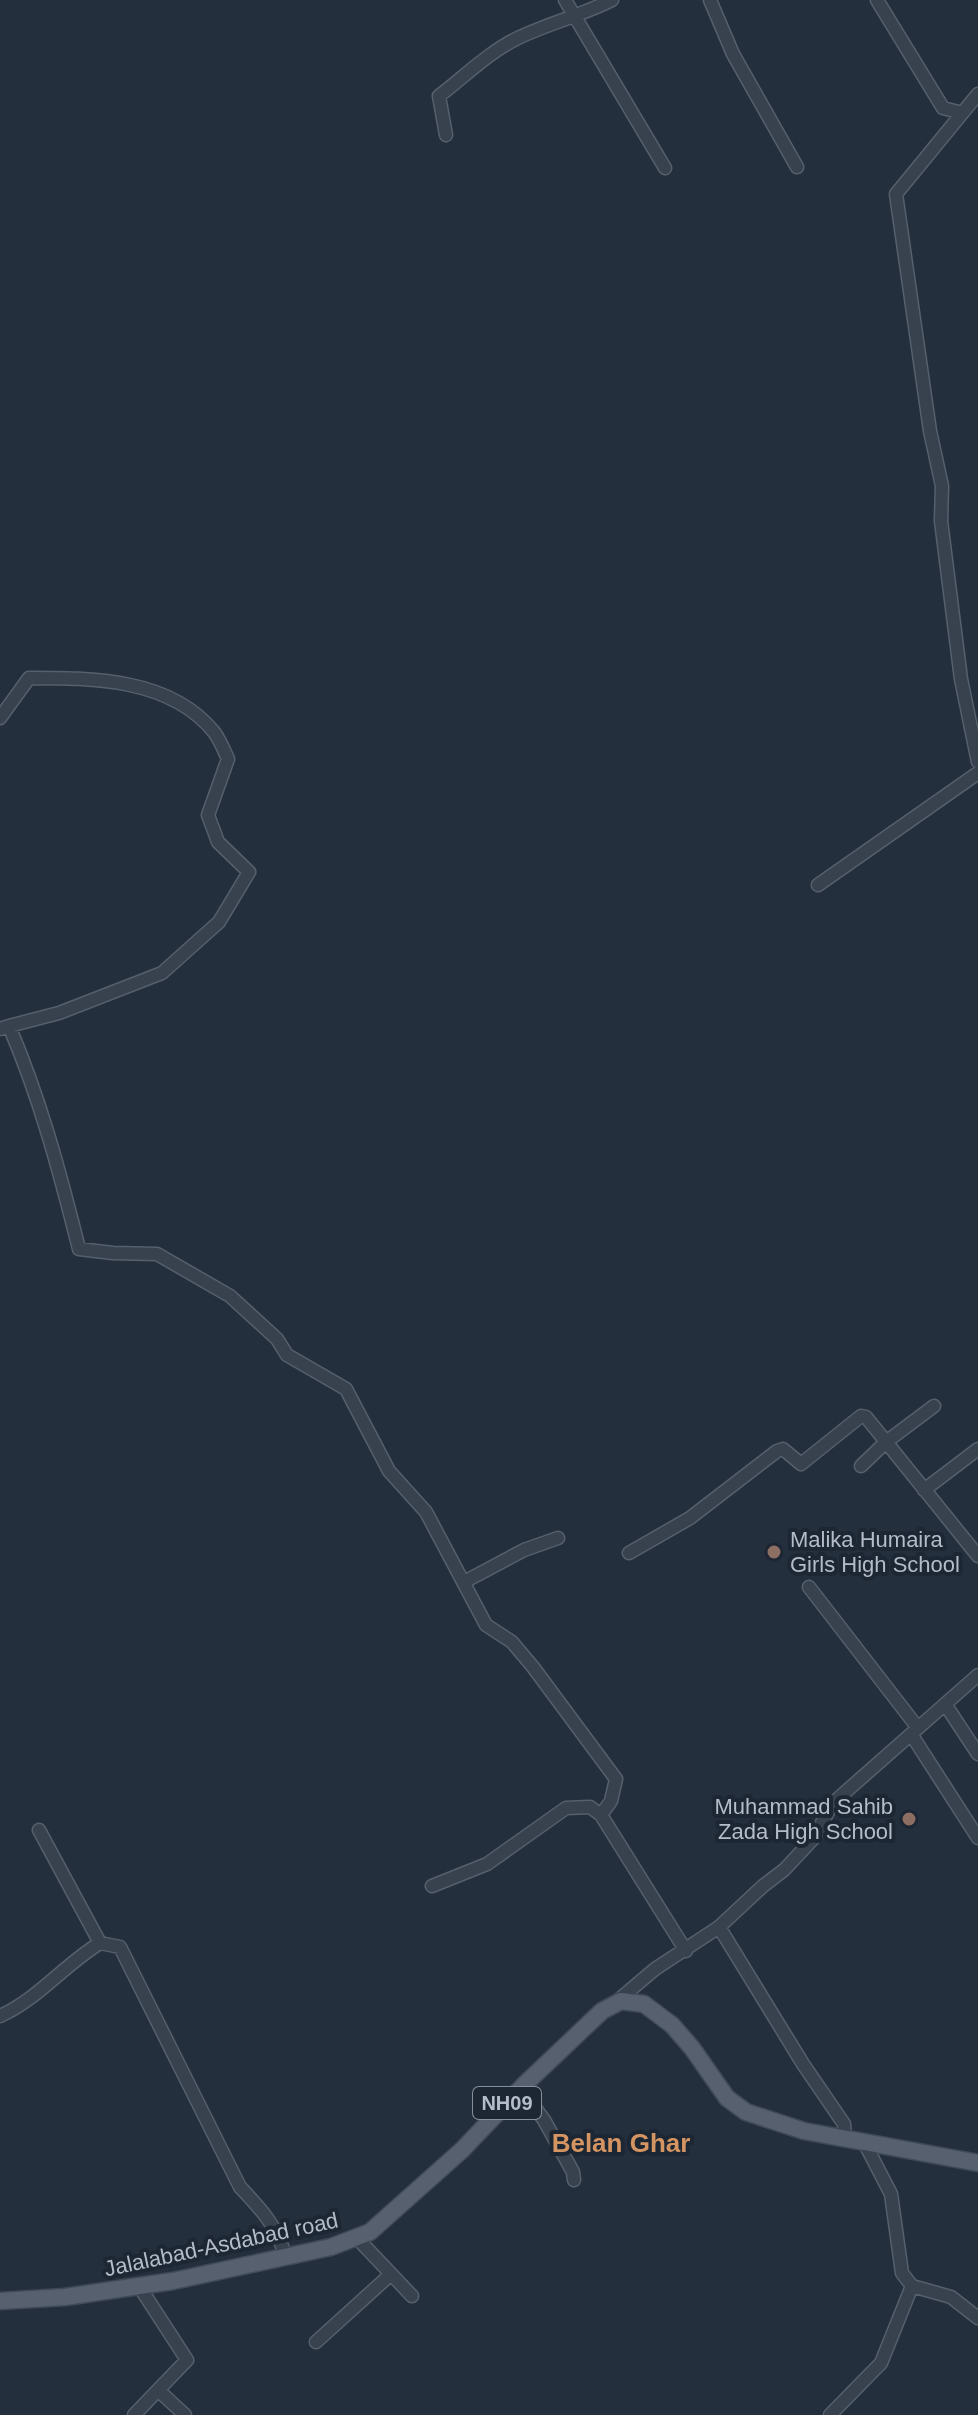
<svg xmlns="http://www.w3.org/2000/svg" width="978" height="2415" font-family="Arial,sans-serif">
  <style>
    .lines { fill: none; stroke-linecap: round; stroke-linejoin: round }
    .minor-casing { stroke: #565f6c; stroke-width: 15 }
    .major-casing { stroke: #414a57; stroke-width: 19 }
    .minor { stroke: #38414e; stroke-width: 12 }
    .major { stroke: #56606e; stroke-width: 16 }
    .education-dot { fill: #8d6e63; stroke: #1d2633; stroke-width: 3 }
    .labels { text-anchor: middle; stroke-width: 8; stroke-linejoin: round; paint-order: stroke }
    .shield { fill: #1d2633; stroke: #878f9c; stroke-width: 2 }
    .shield-label { font-size: 20px; font-weight: bold; fill: #b4bcc9 }
    .poi-label { font-size: 22px; fill: #b4bcc9; stroke: #1d2633; text-anchor: start }
    .street-label { font-size: 22px; fill: #b4bcc9; stroke: #1d2633 }
    .quarter-label { font-size: 26px; font-weight: bold; fill: #d59563; stroke: #1d2633 }
  </style>
  <rect width="100%" height="100%" fill="#242f3e"/>
  <g class="lines">
    <g class="minor-casing">
      <path id="minor" d="M 565,0 L 665,168
        M 710,0 L 733,54 L 797,167
        M 877,0 L 943,108 L 962,113
        M 978,94 L 896,194 L 930,431 L 942,486 L 941,521 L 961,679 L 978,762
        M 446,135 L 439,96 C 465,76 490,51 520,37 C 550,23 582,15 612,0
        M 0,718 L 29,678 C 93,678 170,678 214,732 C 220,740 224,750 228,759 L 208,815 L 218,842 L 249,872 L 219,922 L 162,973 L 59,1013 L 9,1026
        M 818,885 L 978,773
        M 0,1029 L 9,1026 C 40,1098 60,1173 79,1249 L 113,1253 L 157,1254 L 230,1296 L 277,1339 L 287,1355 L 346,1389 L 389,1471 L 426,1512 L 486,1625 L 512,1642 L 533,1667 L 616,1779 L 611,1801 L 601,1815 L 686,1951
        M 861,1466 L 886,1442 L 934,1406
        M 924,1490 L 978,1449
        M 629,1553 L 690,1518 L 777,1451 L 783,1449 L 801,1464 L 861,1416 L 866,1417 L 978,1556
        M 464,1582 L 524,1550 L 558,1538
        M 809,1587 L 918,1728
        M 945,1704 L 978,1754
        M 911,1734 L 978,1838
        M 39,1830 L 100,1943 L 120,1947 L 240,2187 C 260,2208 278,2227 285,2256
        M 432,1886 L 487,1864 L 566,1808 L 590,1807 L 601,1815
        M 719,1927 L 803,2064 L 844,2124 L 845,2138
        M 615,2003 L 655,1969 L 719,1927 L 763,1886 L 784,1870 L 813,1839 L 833,1803 L 978,1675
        M 0,2016 C 38,1999 64,1965 100,1943
        M 521,2089 L 544,2120 L 573,2172 L 574,2180
        M 356,2237 L 412,2296
        M 912,2286 L 951,2297 L 978,2318
        M 316,2342 L 390,2275
        M 158,2390 L 185,2415
        M 134,2415 L 187,2360 L 139,2286
        M 830,2415 L 881,2363 L 912,2286 L 902,2273 L 891,2194 L 864,2142"/>
    </g>
    <g class="major-casing">
      <path id="major" d="M 0,2301 L 65,2297 L 173,2281 L 331,2247 L 370,2232 L 462,2150 L 524,2085 L 602,2011 L 621,2001 L 644,2004 L 672,2025 L 692,2048 L 727,2098 L 746,2112 L 804,2131 L 978,2163"/>
    </g>
    <use href="#minor" class="minor"/>
    <use href="#major" class="major"/>
  </g>
  <g class="education-dot">
    <circle cx="774" cy="1552" r="8"/>
    <circle cx="909" cy="1819" r="8"/>
  </g>
  <g class="labels">
    <rect class="shield" x="473" y="2087" width="68" height="32" rx="6"/>
    <g class="shield-label">
      <text x="507" y="2110">NH09</text>
    </g>
    <g class="poi-label">
      <text x="790" y="1547">Malika Humaira<tspan x="790" dy="25">Girls High School</tspan></text>
      <text x="893" y="1814" text-anchor="end">Muhammad Sahib<tspan x="893" dy="25">Zada High School</tspan></text>
    </g>
    <g class="street-label">
      <text transform="translate(221 2244) rotate(-12)" y="8">Jalalabad-Asdabad road</text>
    </g>
    <g class="quarter-label">
      <text x="621" y="2152">Belan Ghar</text>
    </g>
  </g>
</svg>
